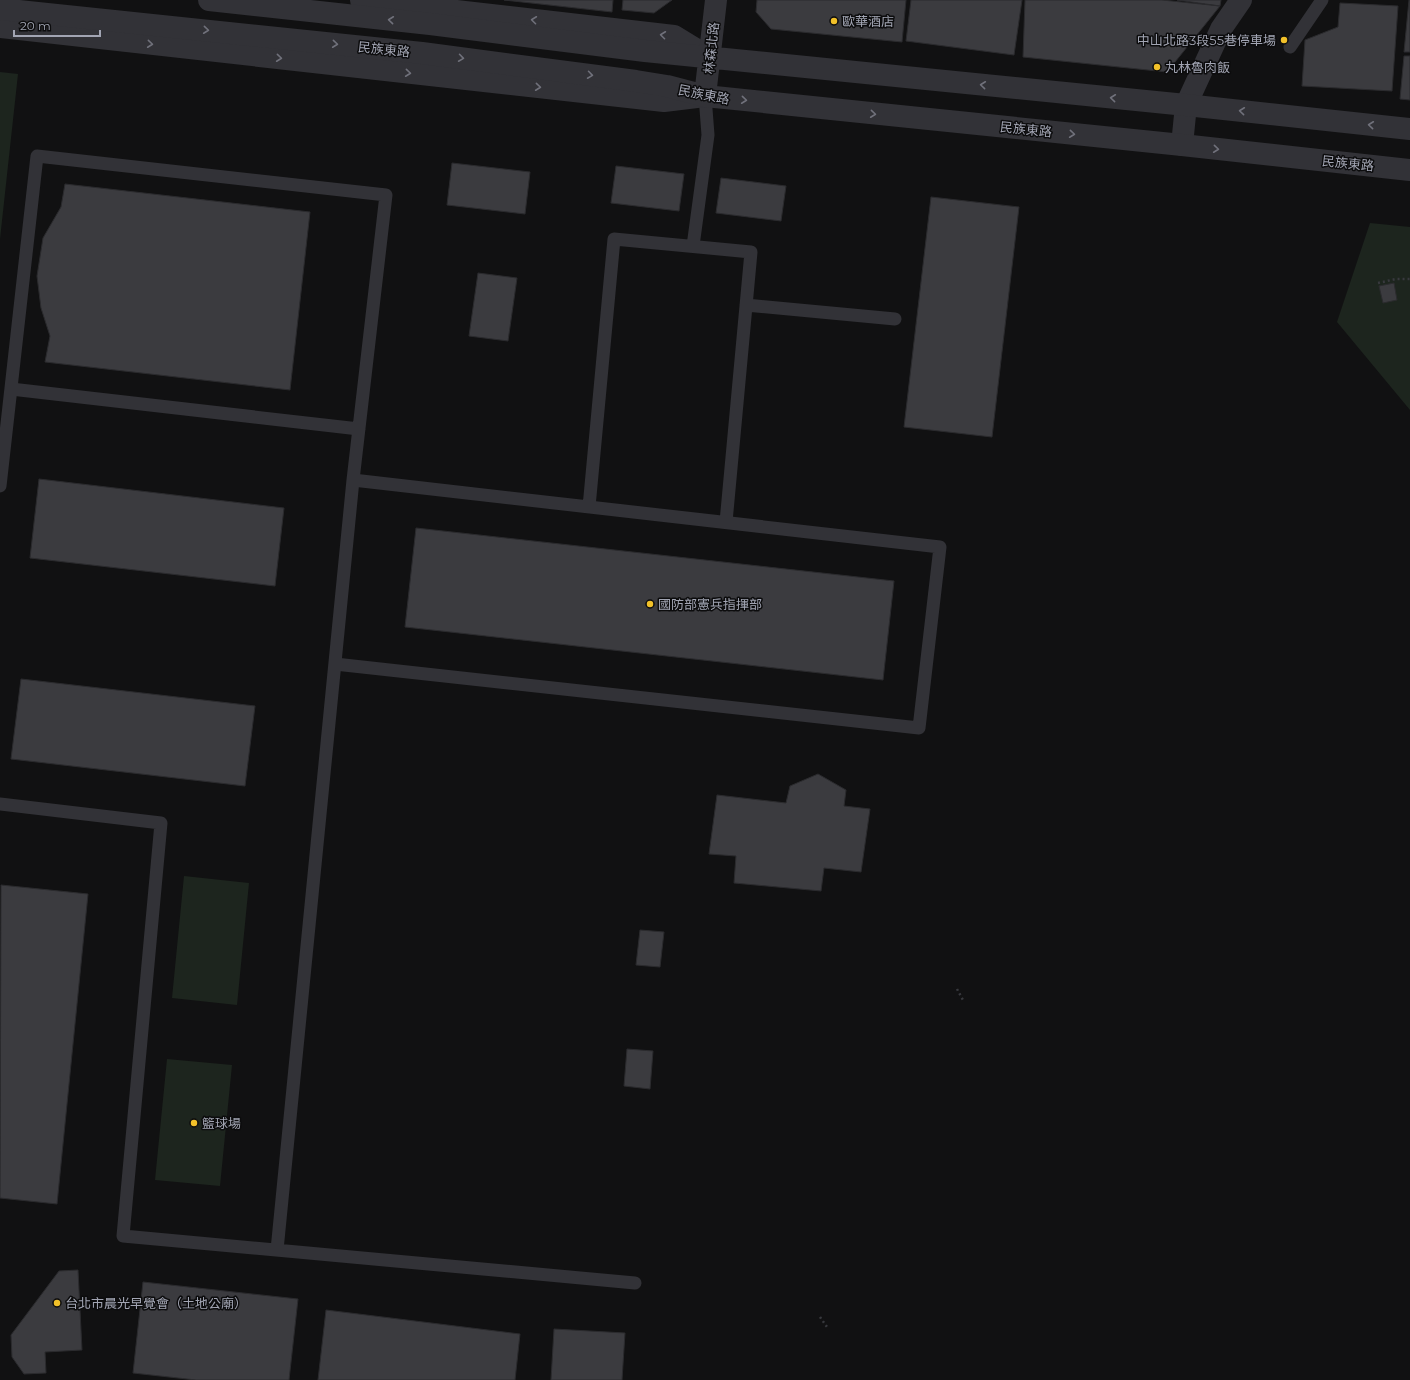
<svg xmlns="http://www.w3.org/2000/svg" width="1410" height="1380" font-family="Montserrat,'Noto Sans TC',sans-serif">
  <style>
    .green { fill: #1d251e }
    .building { fill: #3b3b3f; stroke: #2b2b2e }
    .lines { fill: none; stroke-linecap: round; stroke-linejoin: round }
    .path { stroke: #38393e; stroke-width: 2.5; stroke-dasharray: 2 3; stroke-linecap: butt }
    .service { stroke: #323237; stroke-width: 13 }
    .minor { stroke: #323237; stroke-width: 22 }
    .tertiary { stroke: #323237; stroke-width: 22 }
    .oneway { stroke: #70717b }
    .poi-dot { fill: #f2c129; stroke: #0c0c0d; stroke-width: 1.5 }
    .labels { text-anchor: middle; stroke-width: 3; stroke-linejoin: round; paint-order: stroke }
    .poi-label { font-size: 13px; fill: #a2a5b3; stroke: #0c0c0d; text-anchor: start }
    .street-label { font-size: 13px; fill: #a2a5b3; stroke: #0c0c0d }
  </style>
  <rect width="100%" height="100%" fill="#111112"/>
  <path class="green" d="M 0,72 L 18,74 L 0,239 Z
    M 1370,223 L 1410,227 L 1410,410 L 1337,322 Z
    M 184,876 L 249,883 L 237,1005 L 172,998 Z
    M 167,1059 L 232,1065 L 220,1186 L 155,1180 Z"/>
  <path class="building" d="M 504,0 L 613,0 L 612,12 Z
    M 623,0 L 672,0 L 654,13 L 622,10 Z
    M 757,0 L 906,0 L 902,42 L 771,29 L 756,12 Z
    M 911,0 L 1022,0 L 1014,55 L 906,41 Z
    M 1025,0 L 1162,0 L 1220,6 L 1167,72 L 1023,57 Z
    M 1177,0 L 1221,0 L 1220,6 Z
    M 1409,0 L 1410,0 L 1410,52 L 1404,52 Z
    M 1340,3 L 1398,6 L 1392,91 L 1302,86 L 1305,40 L 1338,27 Z
    M 1404,56 L 1410,56 L 1410,100 L 1400,99 Z
    M 452,163 L 530,172 L 525,214 L 447,205 Z
    M 616,166 L 684,174 L 679,211 L 611,203 Z
    M 721,178 L 786,186 L 781,221 L 716,213 Z
    M 65,184 L 310,212 L 290,390 L 45,362 L 50,336 L 41,308 L 37,276 L 43,238 L 61,207 Z
    M 931,197 L 1019,207 L 992,437 L 904,427 Z
    M 478,273 L 517,278 L 508,341 L 469,336 Z
    M 1394,283 L 1397,300 L 1383,303 L 1379,286 Z
    M 39,479 L 284,508 L 275,586 L 30,558 Z
    M 416,528 L 894,581 L 883,680 L 405,627 Z
    M 21,679 L 255,706 L 245,786 L 11,759 Z
    M 818,774 L 846,790 L 844,806 L 870,809 L 861,872 L 824,868 L 821,891 L 734,883 L 736,856 L 709,854 L 717,795 L 786,803 L 790,786 Z
    M 1,885 L 88,894 L 57,1204 L 0,1198 Z
    M 640,930 L 664,932 L 660,967 L 636,965 Z
    M 627,1049 L 653,1051 L 650,1089 L 624,1086 Z
    M 78,1270 L 82,1350 L 45,1352 L 46,1373 L 24,1374 L 12,1357 L 11,1335 L 59,1271 Z
    M 143,1282 L 298,1299 L 289,1380 L 196,1380 L 133,1373 Z
    M 326,1310 L 520,1334 L 515,1380 L 318,1380 Z
    M 554,1329 L 625,1333 L 622,1380 L 551,1380 Z"/>
  <g class="lines">
    <path class="path" d="M 1378,283 L 1396,279 L 1410,279
      M 957,989 L 963,1000
      M 820,1317 L 827,1327"/>
    <path class="service" d="M 1290,47 L 1322,0
      M 693,246 L 708,135 L 705,96
      M 746,305 L 895,319
      M 11,389 L 359,429
      M 0,486 L 37,156 L 386,195 L 353,480 L 940,547 L 919,728 L 335,664
      M 589,507 L 614,239 L 751,252 L 726,522
      M 0,804 L 161,823 L 123,1236 L 635,1283
      M 277,1250 L 353,480"/>
    <path class="minor" d="M 361,0 L 674,36 L 710,58
      M 0,27 L 664,101 L 705,96
      M 1182,145 L 1186,105 L 1221,29 L 1241,0"/>
    <path class="tertiary" d="M 209,0 L 430,24 L 645,51 L 1186,105 L 1410,129
      M 0,9 L 422,53 L 636,81 L 667,86 L 705,96 L 1182,145 L 1410,170
      M 705,96 L 716,0"/>
  </g>
  <defs><path id="oneway-chevron" d="M-2-3.5L2.5 0L-2 3.5" fill="none" stroke-width="1.6" stroke-linecap="round" stroke-linejoin="round"/></defs>
  <g class="oneway">
    <use href="#oneway-chevron" transform="translate(391 20) rotate(-174)"/>
    <use href="#oneway-chevron" transform="translate(534 20) rotate(-173)"/>
    <use href="#oneway-chevron" transform="translate(206 30) rotate(6)"/>
    <use href="#oneway-chevron" transform="translate(663 35) rotate(-173)"/>
    <use href="#oneway-chevron" transform="translate(150 44) rotate(6)"/>
    <use href="#oneway-chevron" transform="translate(335 44) rotate(6)"/>
    <use href="#oneway-chevron" transform="translate(279 58) rotate(6)"/>
    <use href="#oneway-chevron" transform="translate(461 58) rotate(8)"/>
    <use href="#oneway-chevron" transform="translate(408 73) rotate(6)"/>
    <use href="#oneway-chevron" transform="translate(590 75) rotate(8)"/>
    <use href="#oneway-chevron" transform="translate(983 85) rotate(-174)"/>
    <use href="#oneway-chevron" transform="translate(538 87) rotate(6)"/>
    <use href="#oneway-chevron" transform="translate(1113 98) rotate(-174)"/>
    <use href="#oneway-chevron" transform="translate(744 100) rotate(6)"/>
    <use href="#oneway-chevron" transform="translate(1242 111) rotate(-174)"/>
    <use href="#oneway-chevron" transform="translate(873 114) rotate(6)"/>
    <use href="#oneway-chevron" transform="translate(1371 125) rotate(-174)"/>
    <use href="#oneway-chevron" transform="translate(1072 134) rotate(6)"/>
    <use href="#oneway-chevron" transform="translate(1216 149) rotate(6)"/>
  </g>
  <g class="poi-dot">
    <circle cx="834" cy="21" r="4"/>
    <circle cx="1284" cy="40" r="4"/>
    <circle cx="1157" cy="67" r="4"/>
    <circle cx="650" cy="604" r="4"/>
    <circle cx="194" cy="1123" r="4"/>
    <circle cx="57" cy="1303" r="4"/>
  </g>
  <g class="labels">
    <g class="poi-label">
      <text x="842" y="26">歐華酒店</text>
      <text x="1276" y="45" text-anchor="end">中山北路3段55巷停車場</text>
      <text x="1165" y="72">丸林魯肉飯</text>
      <text x="658" y="609">國防部憲兵指揮部</text>
      <text x="202" y="1128">籃球場</text>
      <text x="65" y="1308">台北市晨光早覺會（土地公廟）</text>
    </g>
    <g class="street-label">
      <text transform="translate(711 48) rotate(-84)" y="5">林森北路</text>
      <text transform="translate(384 49) rotate(6)" y="5">民族東路</text>
      <text transform="translate(704 94) rotate(11)" y="5">民族東路</text>
      <text transform="translate(1026 129) rotate(6)" y="5">民族東路</text>
      <text transform="translate(1348 163) rotate(6)" y="5">民族東路</text>
    </g>
  </g>
  <path d="M14 30v6h86v-6" fill="none" stroke="#a2a5b3" stroke-width="2"/>
  <text x="20" y="30" font-size="12" fill="#a2a5b3" stroke="#0c0c0d" stroke-width="3" paint-order="stroke">20 m</text>
</svg>
